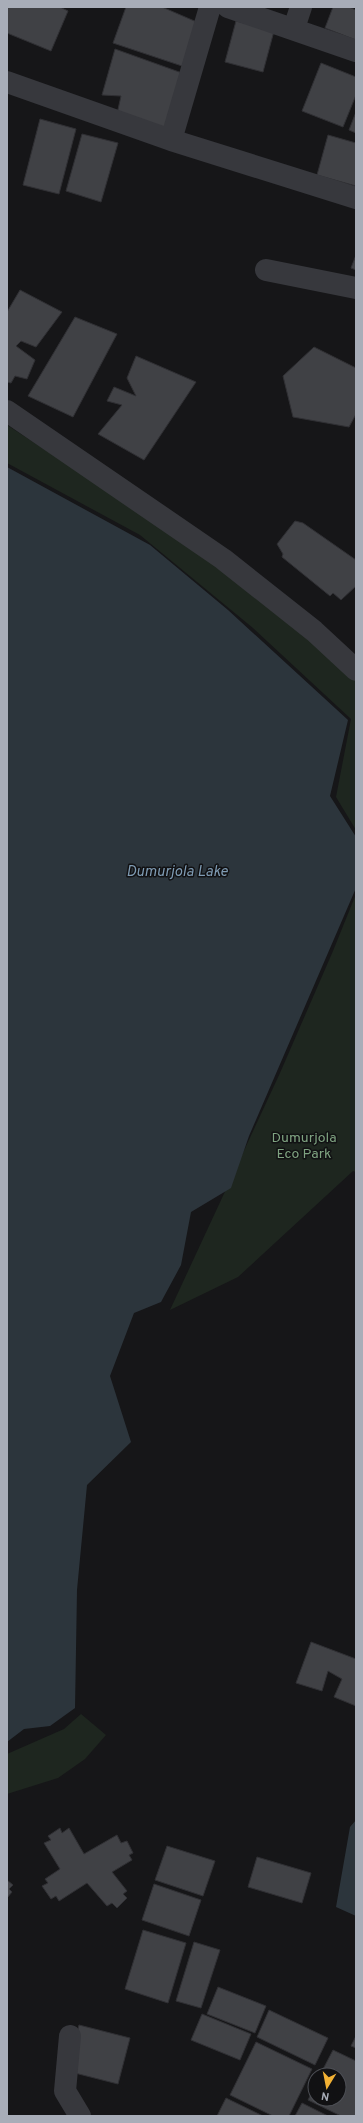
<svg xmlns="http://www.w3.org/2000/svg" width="363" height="2123" font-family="Overpass,sans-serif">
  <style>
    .green { fill: #1e261f }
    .water { fill: #2c353c }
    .building { fill: #404145; stroke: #303034 }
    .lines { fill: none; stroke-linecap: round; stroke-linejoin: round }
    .minor { stroke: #37383d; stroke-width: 22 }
    .labels { text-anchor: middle; stroke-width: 3; stroke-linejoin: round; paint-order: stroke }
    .park-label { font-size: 14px; fill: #7fa381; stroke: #111113 }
    .water-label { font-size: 15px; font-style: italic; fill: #7f9bb3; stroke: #111113 }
  </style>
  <rect width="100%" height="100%" fill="#161618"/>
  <path class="green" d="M 7,425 L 208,556 L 356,677 L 356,830 L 336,797 L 351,719 L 253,628 L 140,535 L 7,463 Z
    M 356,894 L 356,1172 L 353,1171 L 238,1277 L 170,1310 L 280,1073 L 333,951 Z
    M 81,1714 L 106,1735 L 85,1759 L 58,1778 L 7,1794 L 7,1754 L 64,1729 Z"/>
  <path class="water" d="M 7,467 L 150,545 L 228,610 L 348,720 L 330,796 L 356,837 L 356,888 L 249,1136 L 231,1188 L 191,1212 L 181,1265 L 161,1302 L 134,1313 L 110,1376 L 131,1442 L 87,1485 L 77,1590 L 75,1708 L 50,1726 L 24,1729 L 7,1742 Z
    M 356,1820 L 356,1916 L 336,1907 L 350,1827 Z"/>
  <path class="building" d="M 7,7 L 60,7 L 68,11 L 51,51 L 7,33 Z
    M 126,7 L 162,7 L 199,23 L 182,66 L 113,43 Z
    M 333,7 L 349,7 L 356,10 L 356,40 L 325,28 Z
    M 236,21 L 274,31 L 263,72 L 225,62 Z
    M 115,49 L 182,73 L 169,129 L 117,114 L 121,96 L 102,95 Z
    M 321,63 L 356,77 L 356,95 L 343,127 L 302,111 Z
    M 356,112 L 356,133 L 349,130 Z
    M 40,119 L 76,129 L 59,194 L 23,185 Z
    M 82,134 L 118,143 L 101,202 L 66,191 Z
    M 328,135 L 356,143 L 356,186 L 317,175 Z
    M 356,255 L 356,270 L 351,268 Z
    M 20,290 L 62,312 L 36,347 L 21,341 L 16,346 L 35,360 L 27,379 L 15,376 L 11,383 L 7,382 L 7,312 Z
    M 75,317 L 117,334 L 73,417 L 28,396 Z
    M 314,347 L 356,368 L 356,414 L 349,427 L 293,417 L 283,376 Z
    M 136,356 L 196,382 L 144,460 L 98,434 L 122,405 L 107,401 L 114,387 L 136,396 L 127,378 Z
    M 295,521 L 303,523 L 356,560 L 356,586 L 341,600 L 333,593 L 330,596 L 282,557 L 283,554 L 277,544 Z
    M 311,1642 L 356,1659 L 356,1706 L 334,1697 L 342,1679 L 328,1671 L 322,1691 L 296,1683 Z
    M 60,1828 L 62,1833 L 69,1828 L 84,1854 L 117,1835 L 121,1843 L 127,1841 L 133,1853 L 129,1855 L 132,1860 L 112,1872 L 127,1891 L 123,1894 L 127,1898 L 117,1908 L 112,1903 L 107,1906 L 87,1883 L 59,1901 L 56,1896 L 51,1899 L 42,1886 L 48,1883 L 45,1879 L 60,1869 L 44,1843 L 51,1840 L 48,1836 Z
    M 167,1846 L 215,1861 L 203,1896 L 155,1880 Z
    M 257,1857 L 311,1873 L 302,1903 L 248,1887 Z
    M 7,1880 L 13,1885 L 9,1889 L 12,1892 L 7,1898 Z
    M 154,1884 L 201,1900 L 189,1936 L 142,1920 Z
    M 143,1930 L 186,1943 L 168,2003 L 125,1989 Z
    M 194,1942 L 220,1950 L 201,2008 L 176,2001 Z
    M 218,1987 L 266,2006 L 255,2033 L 207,2014 Z
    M 269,2010 L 328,2038 L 315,2065 L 257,2037 Z
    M 202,2014 L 251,2034 L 240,2060 L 191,2040 Z
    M 79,2025 L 130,2038 L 118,2084 L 67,2071 Z
    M 356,2036 L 356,2048 L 351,2046 Z
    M 256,2042 L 312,2069 L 289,2116 L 273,2116 L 230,2095 Z
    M 333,2050 L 356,2061 L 356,2116 L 341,2116 L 308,2100 L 315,2086 L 315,2099 L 339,2099 L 339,2075 L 320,2075 Z
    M 226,2098 L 263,2116 L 217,2116 Z
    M 302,2103 L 328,2116 L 295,2116 Z"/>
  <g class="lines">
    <path class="minor" d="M 228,7 L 356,51
      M 294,28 L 301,7
      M 7,82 L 171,140 L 356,198
      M 171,140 L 210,7
      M 266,270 L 356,288
      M 7,411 L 223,559 L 314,631 L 356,670
      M 70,2036 L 65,2091 L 80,2116"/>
  </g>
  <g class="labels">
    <g class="park-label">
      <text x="304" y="1142">Dumurjola<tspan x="304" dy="16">Eco Park</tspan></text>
    </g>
    <g class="water-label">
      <text x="177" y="876">Dumurjola Lake</text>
    </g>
  </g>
  <rect width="363" height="2123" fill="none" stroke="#a8adb8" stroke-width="16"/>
  <g transform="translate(327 2087) rotate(190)"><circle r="19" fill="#111113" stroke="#4d4f55"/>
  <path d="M0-3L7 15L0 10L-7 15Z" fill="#f2b134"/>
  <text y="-6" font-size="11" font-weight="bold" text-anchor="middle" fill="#a8adb8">N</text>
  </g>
</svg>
